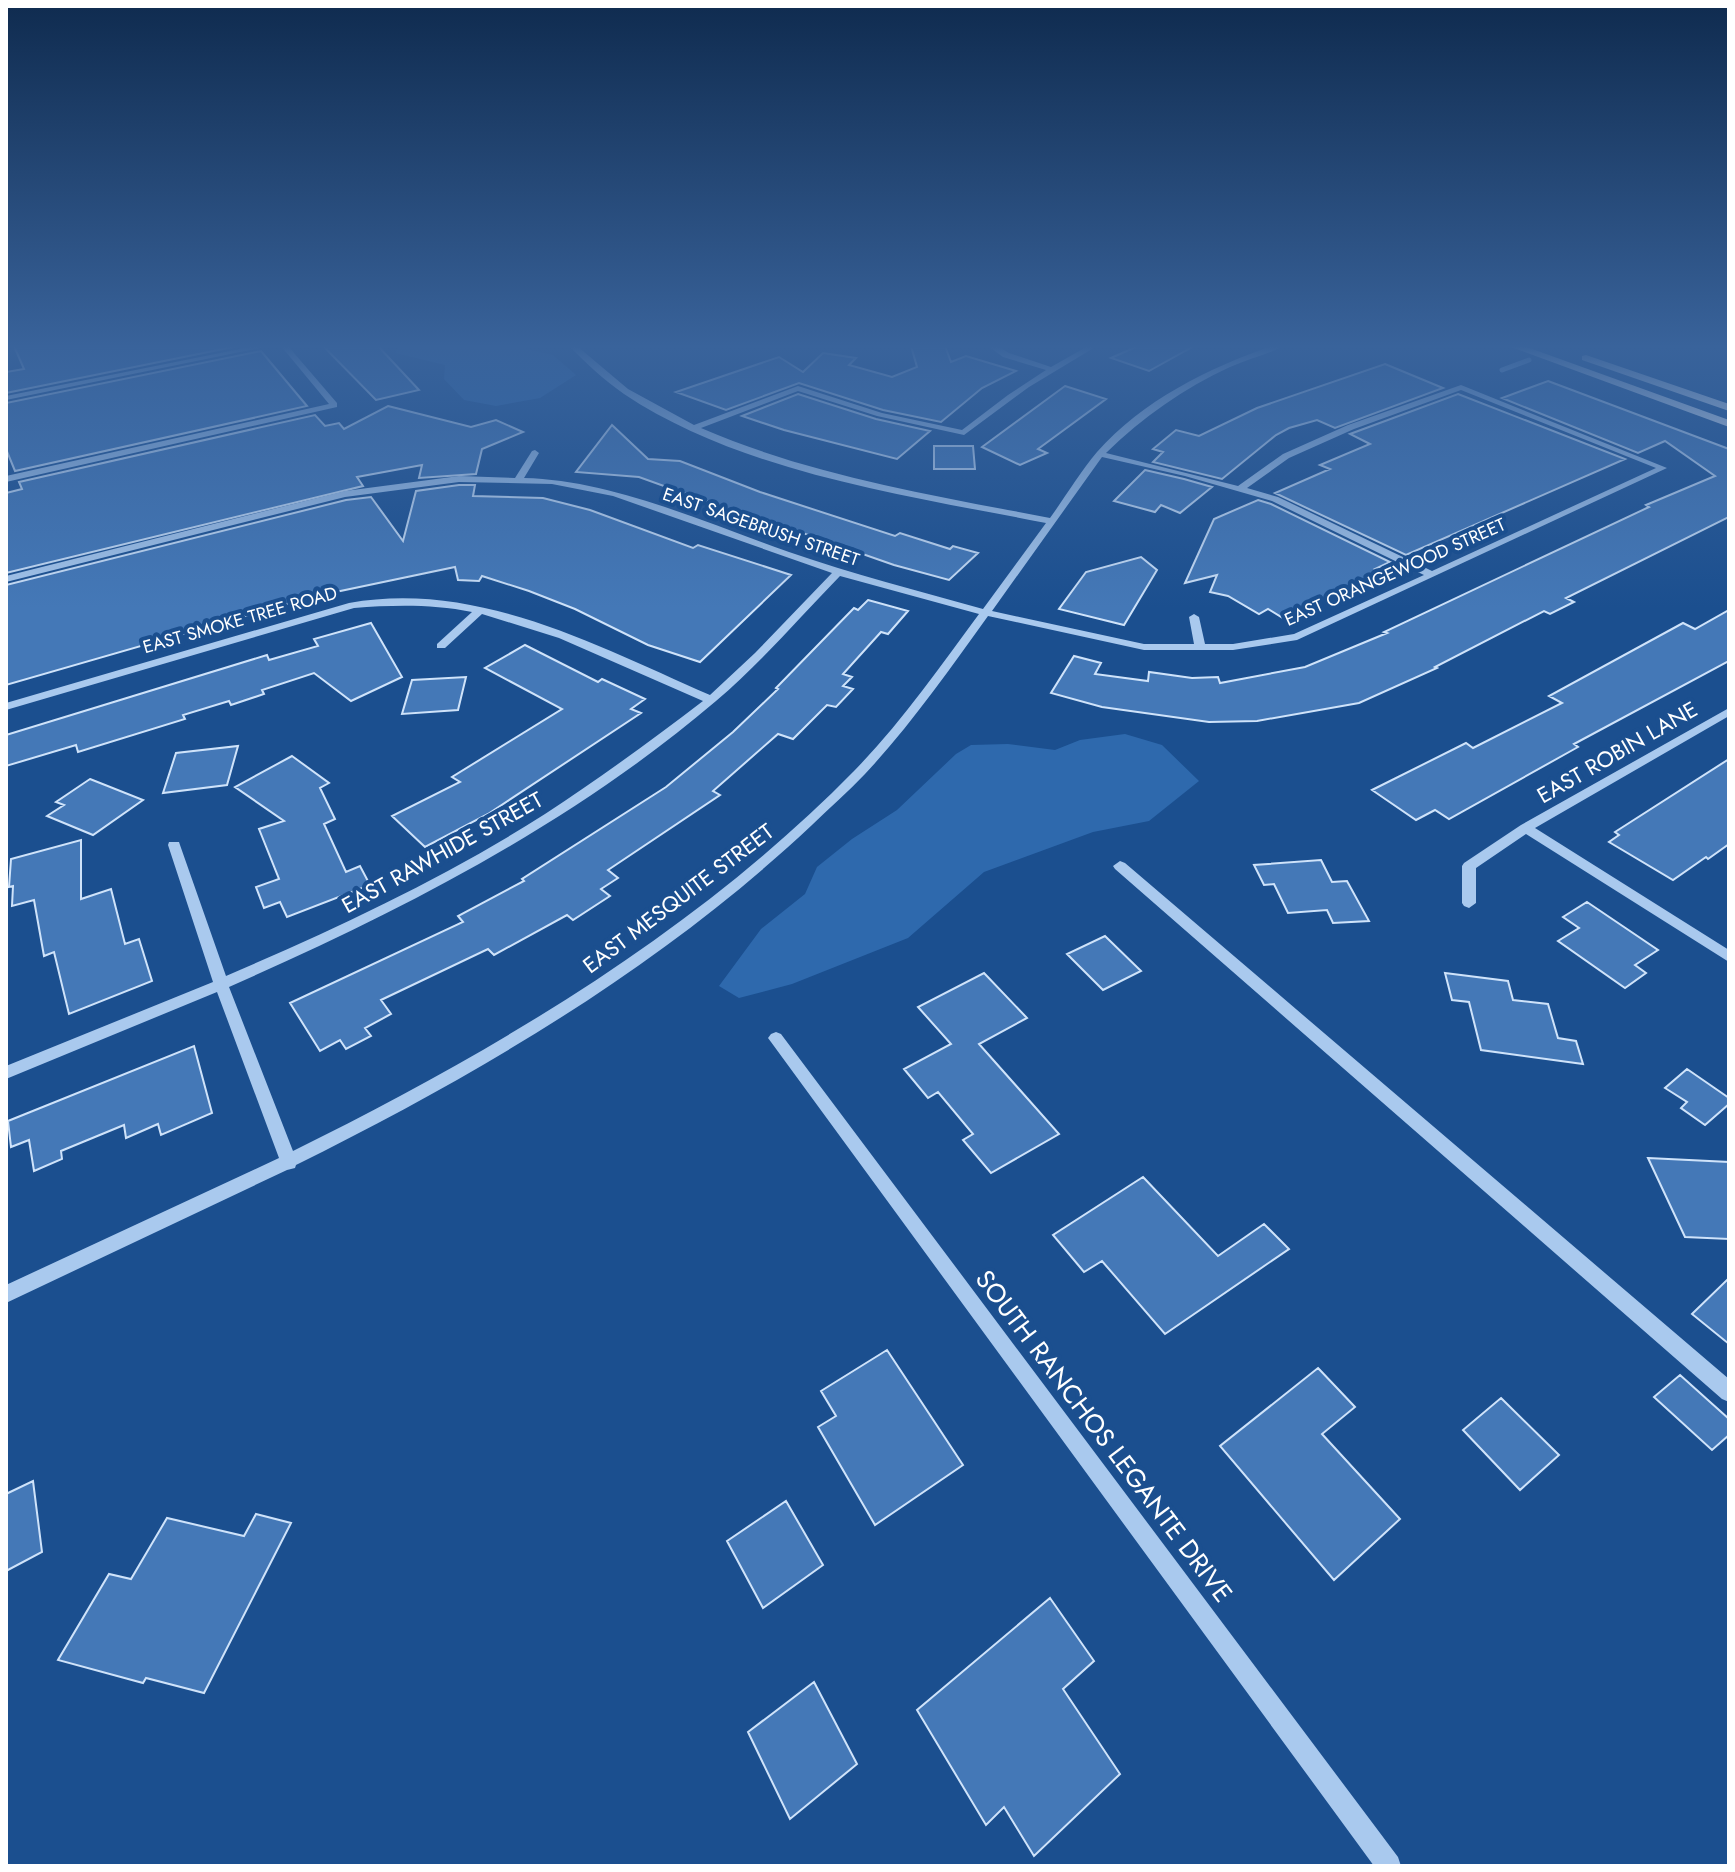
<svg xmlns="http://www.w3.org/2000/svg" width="1735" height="1872" font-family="Jost,sans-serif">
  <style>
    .green { fill: #2e69ad }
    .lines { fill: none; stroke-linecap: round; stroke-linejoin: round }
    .stream { stroke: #9cc4f0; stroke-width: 5 }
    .building { fill: #4478b7; stroke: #cfe3fa; stroke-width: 2 }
    .minor { fill: #a9c9ee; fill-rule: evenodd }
    .major { fill: #f0f6ff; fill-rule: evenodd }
    .labels { text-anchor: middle; stroke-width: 8; stroke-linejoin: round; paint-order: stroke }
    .far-street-label { font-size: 18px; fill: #fff; stroke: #1b4f8f }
    .street-label { font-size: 22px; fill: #fff; stroke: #1b4f8f }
    .near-street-label { font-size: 26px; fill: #fff; stroke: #1b4f8f }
  </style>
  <rect width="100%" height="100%" fill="#1b4f8f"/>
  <path class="green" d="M 399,346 L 526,346 L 526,349 L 553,355 L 576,375 L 540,398 L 496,406 L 464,400 L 444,379 L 445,365 L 395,353 Z
    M 1125,734 L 1162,745 L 1199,781 L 1149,821 L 1093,832 L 984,872 L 908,938 L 792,984 L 739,998 L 719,986 L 761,929 L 805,894 L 817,867 L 852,839 L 897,810 L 956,754 L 971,745 L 1008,744 L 1055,750 L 1080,740 Z"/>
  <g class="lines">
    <path class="stream" d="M 1502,370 L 1529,360"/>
  </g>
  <path class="building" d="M 14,346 L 238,346 L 6,393 L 6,372 L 24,369 Z
    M 323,346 L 378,346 L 419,390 L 376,400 Z
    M 911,346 L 945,346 L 951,362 L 966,356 L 1016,371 L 982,388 L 941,422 L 883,410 L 799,383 L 726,410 L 676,392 L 779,357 L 803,372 L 823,353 L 856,358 L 849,365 L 892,377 L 917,367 Z
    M 1138,346 L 1194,346 L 1149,371 L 1111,358 Z
    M 261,351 L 307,406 L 15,471 L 6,449 L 6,403 Z
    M 1385,364 L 1443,388 L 1335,428 L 1317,420 L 1289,428 L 1276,435 L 1222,479 L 1153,462 L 1163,452 L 1153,449 L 1176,430 L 1199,436 L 1257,408 Z
    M 1548,381 L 1729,449 L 1729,517 L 1566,598 L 1574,602 L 1550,614 L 1544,611 L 1435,667 L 1437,668 L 1359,703 L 1257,721 L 1209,722 L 1102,707 L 1051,693 L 1074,656 L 1101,663 L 1095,674 L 1148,681 L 1149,672 L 1192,678 L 1218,677 L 1220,683 L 1305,667 L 1387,633 L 1384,632 L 1649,507 L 1646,505 L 1715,476 L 1665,441 L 1638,453 L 1502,398 Z
    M 1065,386 L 1106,399 L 1038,449 L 1047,453 L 1020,465 L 982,447 Z
    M 798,394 L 876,419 L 930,431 L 897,459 L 784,430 L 742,416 Z
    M 1458,394 L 1625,459 L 1406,555 L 1275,493 L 1330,469 L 1320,465 L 1370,444 L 1350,434 Z
    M 388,406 L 471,427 L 496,420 L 523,432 L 482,449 L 476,474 L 419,478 L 422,465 L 357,477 L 363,486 L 6,573 L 6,493 L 22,489 L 19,482 L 315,415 L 325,426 L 339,423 L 344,429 Z
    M 612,425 L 648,459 L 680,461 L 760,492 L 895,536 L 900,533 L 950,549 L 953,546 L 978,553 L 949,580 L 894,565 L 800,532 L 797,534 L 639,477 L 576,472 Z
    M 934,446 L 973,446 L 975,469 L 934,469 Z
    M 1145,470 L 1184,479 L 1212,487 L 1180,513 L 1161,505 L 1155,512 L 1114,501 Z
    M 459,485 L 475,485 L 473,496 L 543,498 L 590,510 L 693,548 L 698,545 L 791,575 L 700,662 L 648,645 L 575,609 L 529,591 L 482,576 L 479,581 L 458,580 L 455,567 L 307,598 L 6,685 L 6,585 L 346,500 L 371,497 L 403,541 L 416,491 Z
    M 1258,500 L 1271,504 L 1390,562 L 1375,569 L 1383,573 L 1283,618 L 1268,609 L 1259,614 L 1228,596 L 1210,592 L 1217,575 L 1185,583 L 1214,519 Z
    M 1141,557 L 1157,570 L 1124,625 L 1059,609 L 1086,572 Z
    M 868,600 L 908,611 L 888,634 L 881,632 L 843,674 L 852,677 L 843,686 L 853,689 L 836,707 L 827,705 L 793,739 L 778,734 L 713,791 L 720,795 L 608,870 L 618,878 L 601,889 L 610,896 L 573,920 L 567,915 L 494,955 L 488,949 L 381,1000 L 391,1014 L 365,1028 L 371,1036 L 346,1049 L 340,1040 L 320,1051 L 290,1003 L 463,922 L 458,916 L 524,881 L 522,879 L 666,787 L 733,732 L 778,689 L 776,688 L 854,608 L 858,610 Z
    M 1729,610 L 1729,661 L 1574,744 L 1578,747 L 1449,819 L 1435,810 L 1416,820 L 1372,790 L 1466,743 L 1473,748 L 1562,703 L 1549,696 L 1683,623 L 1695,629 Z
    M 371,623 L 402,677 L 351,701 L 314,673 L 262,690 L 264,694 L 231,705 L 229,701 L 183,715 L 185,719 L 78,752 L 76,745 L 6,766 L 6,735 L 267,655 L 269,660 L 318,646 L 314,639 Z
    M 525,645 L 598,682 L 602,679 L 645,699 L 631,709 L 641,713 L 488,814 L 425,847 L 392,816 L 460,782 L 452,777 L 562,709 L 485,668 Z
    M 466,677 L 458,710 L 402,714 L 412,680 Z
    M 238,746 L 227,785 L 163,793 L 176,753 Z
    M 292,756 L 329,783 L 320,788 L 335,819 L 324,824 L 346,872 L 360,866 L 370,885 L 287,917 L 280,902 L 264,908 L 256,887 L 279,879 L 259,829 L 284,821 L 235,787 Z
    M 1729,759 L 1729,844 L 1708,859 L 1706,857 L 1673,880 L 1609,842 L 1619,835 L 1615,832 Z
    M 90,779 L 143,800 L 93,835 L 47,816 L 64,805 L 56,802 Z
    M 81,840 L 81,899 L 111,889 L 125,944 L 139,939 L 152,981 L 69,1014 L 54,952 L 44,956 L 34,900 L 12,906 L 13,886 L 9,887 L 11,859 Z
    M 1321,860 L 1332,882 L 1347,881 L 1369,921 L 1333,923 L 1327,910 L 1288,913 L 1274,884 L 1264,885 L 1254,865 Z
    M 1587,902 L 1658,950 L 1635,965 L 1646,973 L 1625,988 L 1558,941 L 1579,928 L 1563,917 Z
    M 1105,936 L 1141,971 L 1103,990 L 1067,954 Z
    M 984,973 L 1027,1018 L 979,1044 L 1059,1134 L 991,1173 L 963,1140 L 973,1134 L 938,1092 L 928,1098 L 904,1069 L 951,1044 L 918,1007 Z
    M 1445,973 L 1508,981 L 1513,1000 L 1548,1004 L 1558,1038 L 1576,1041 L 1583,1064 L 1481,1050 L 1469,1002 L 1452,1000 Z
    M 194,1046 L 212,1113 L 161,1135 L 158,1124 L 126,1138 L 124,1125 L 61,1151 L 62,1159 L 34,1171 L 29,1140 L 11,1147 L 8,1121 Z
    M 1687,1069 L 1729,1098 L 1729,1104 L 1705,1125 L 1681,1108 L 1687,1102 L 1665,1088 Z
    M 1648,1158 L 1729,1162 L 1729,1239 L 1685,1237 Z
    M 1143,1177 L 1218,1256 L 1264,1224 L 1289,1249 L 1165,1334 L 1102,1261 L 1084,1272 L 1053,1235 Z
    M 1729,1278 L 1729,1344 L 1692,1314 Z
    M 887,1350 L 963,1465 L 875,1525 L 818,1427 L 836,1416 L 821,1391 Z
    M 1318,1368 L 1355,1407 L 1322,1434 L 1400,1519 L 1334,1580 L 1220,1446 Z
    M 1680,1375 L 1729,1419 L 1729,1435 L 1712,1450 L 1654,1397 Z
    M 1501,1398 L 1559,1455 L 1520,1490 L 1463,1430 Z
    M 33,1481 L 42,1552 L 6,1571 L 6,1494 Z
    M 786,1501 L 823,1565 L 763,1608 L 727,1541 Z
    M 256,1514 L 291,1523 L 204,1693 L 146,1678 L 143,1683 L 58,1660 L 109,1574 L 131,1579 L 167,1518 L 244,1536 Z
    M 1050,1598 L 1094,1661 L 1063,1689 L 1120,1774 L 1034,1856 L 1004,1807 L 986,1825 L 917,1710 Z
    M 814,1682 L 857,1764 L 790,1819 L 748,1732 Z"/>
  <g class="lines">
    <path class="minor" d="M 255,346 L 270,346 L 6,400 L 6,396 Z
      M 281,346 L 288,346 L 337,403 L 337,407 L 6,482 L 6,476 L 329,404 Z
      M 569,346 L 577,346 L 628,389 L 694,425 L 798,386 L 882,413 L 962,430 L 1008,395 L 1046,370 L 1003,357 L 988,346 L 997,346 L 1009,353 L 1051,367 L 1088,346 L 1097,346 L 1029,387 L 964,435 L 877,416 L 798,391 L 701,428 C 812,476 932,495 1050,518 C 1066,496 1080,472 1097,452 C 1142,401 1208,368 1272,346 L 1283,346 C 1267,355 1248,359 1230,367 C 1184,388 1143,417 1106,453 L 1238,486 L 1283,454 L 1348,425 L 1461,385 L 1667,468 L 1297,640 L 1233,650 L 1144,650 L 988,616 C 949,670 910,726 865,774 C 848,792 829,808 812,825 C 661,967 481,1073 296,1165 L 295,1168 L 287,1170 L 6,1303 L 6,1285 L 279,1158 L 217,992 L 6,1079 L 6,1066 L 213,982 L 168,845 L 169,842 L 179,842 L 180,845 L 226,976 C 335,929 445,878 545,814 C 600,778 652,740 703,701 L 559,638 L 482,614 L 445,648 L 437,648 L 437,644 L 472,612 C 433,604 393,605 354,608 L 6,710 L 6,703 L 349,603 C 477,580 597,646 710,695 L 755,653 L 832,573 L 613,496 L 552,484 L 459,482 L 345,497 L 6,582 L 6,576 L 345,491 L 459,476 L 515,478 L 532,451 L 535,450 L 539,453 L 524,478 C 612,480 706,523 789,552 C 853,574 918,591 983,609 L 1046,523 C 909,496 742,473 624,394 C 604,380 586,363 569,346 ZM 1461,390 L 1656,468 L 1432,571 L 1278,497 L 1247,488 L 1289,458 L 1354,429 ZM 1102,457 L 1185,476 L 1272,501 L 1424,575 L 1294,634 L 1233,644 L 1205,644 L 1199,617 L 1194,614 L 1189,617 L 1194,644 L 1144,644 L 992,611 ZM 840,576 L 979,614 C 940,667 900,724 854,771 C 695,933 495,1051 293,1151 L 229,987 C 401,911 572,824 716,701 C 761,663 799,618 840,576 Z
      M 1729,708 L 1729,716 L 1535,828 L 1729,950 L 1729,962 L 1526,834 L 1476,868 L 1476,903 L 1469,908 L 1464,906 L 1462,903 L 1462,866 L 1464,863 L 1521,825 Z
      M 1120,861 L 1125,863 L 1729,1379 L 1729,1402 L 1722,1399 L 1115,869 L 1113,866 Z
      M 776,1032 L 781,1034 L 1398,1857 L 1401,1866 L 1374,1866 L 771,1042 L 768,1038 L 771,1034 Z"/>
    <path class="major" d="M 1508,346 L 1524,346 L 1729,420 L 1729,427 Z
      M 1586,355 L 1729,404 L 1729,411 L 1582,360 L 1582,356 Z"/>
  </g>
  <linearGradient id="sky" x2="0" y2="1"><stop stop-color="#0f2b4f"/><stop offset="0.57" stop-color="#39639b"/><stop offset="1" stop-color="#39639b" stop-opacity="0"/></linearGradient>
  <rect width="1735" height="608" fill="url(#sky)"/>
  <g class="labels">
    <g class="far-street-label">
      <text transform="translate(761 527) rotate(19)" y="6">EAST SAGEBRUSH STREET</text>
      <text transform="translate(1395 572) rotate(-24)" y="6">EAST ORANGEWOOD STREET</text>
      <text transform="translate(240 620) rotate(-16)" y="6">EAST SMOKE TREE ROAD</text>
    </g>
    <g class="street-label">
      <text transform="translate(1617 752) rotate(-30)" y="8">EAST ROBIN LANE</text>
      <text transform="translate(442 852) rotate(-29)" y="8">EAST RAWHIDE STREET</text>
      <text transform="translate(678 898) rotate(-37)" y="8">EAST MESQUITE STREET</text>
    </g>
    <g class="near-street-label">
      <text transform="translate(1104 1436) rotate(53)" y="9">SOUTH RANCHOS LEGANTE DRIVE</text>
    </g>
  </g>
  <rect width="1735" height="1872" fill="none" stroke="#ffffff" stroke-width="16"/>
</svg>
